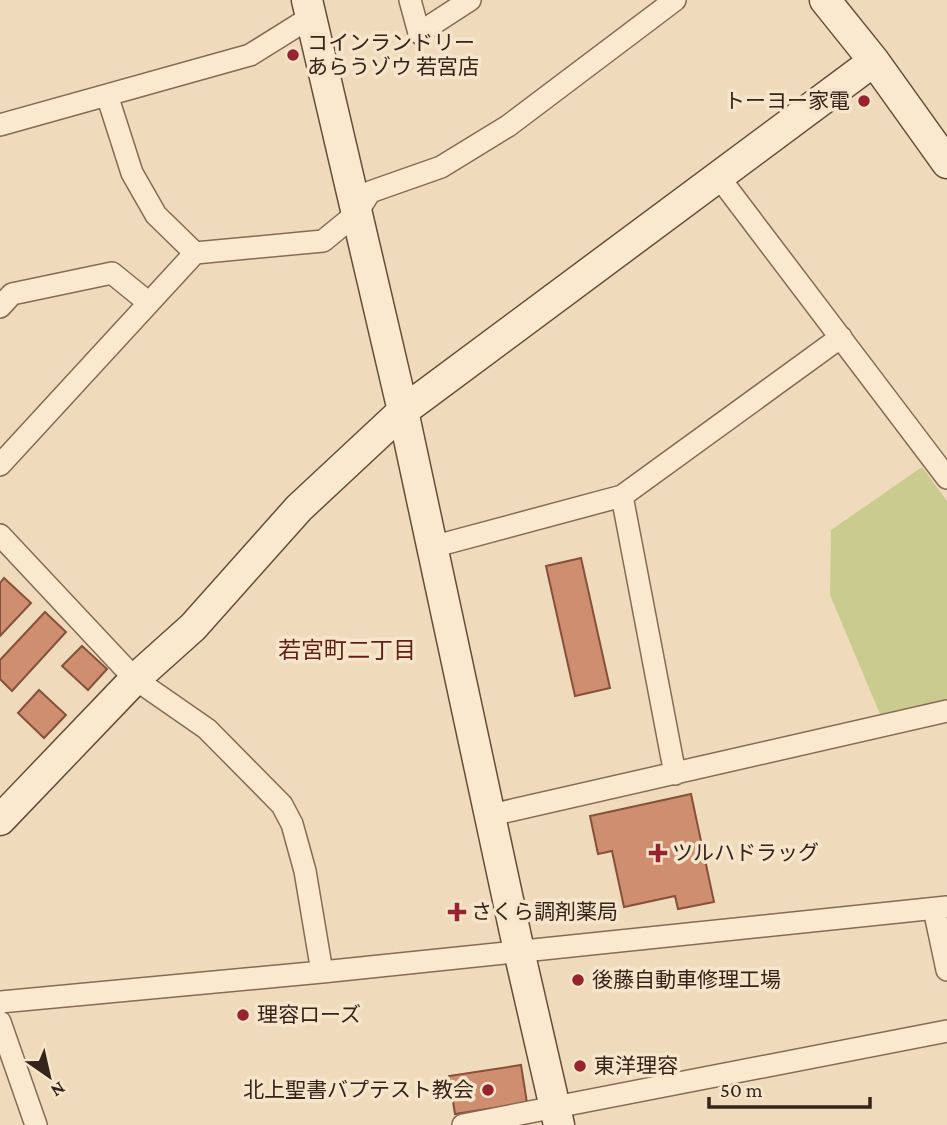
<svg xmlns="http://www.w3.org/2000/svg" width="947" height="1125" font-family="'Crimson Pro','Noto Sans JP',serif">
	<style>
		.park { fill: #cacc8f }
		.building { fill: #ce8e6f; stroke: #85513a; stroke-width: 2 }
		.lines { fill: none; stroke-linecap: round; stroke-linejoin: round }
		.street-casing { stroke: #866a55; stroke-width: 24 }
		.secondary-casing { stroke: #674c38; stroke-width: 33 }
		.street { stroke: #fae9ce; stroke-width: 21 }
		.secondary { stroke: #fae9ce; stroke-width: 30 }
		.poi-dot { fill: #96232e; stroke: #f6e5ca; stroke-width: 2.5 }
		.labels { text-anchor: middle; stroke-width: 7; stroke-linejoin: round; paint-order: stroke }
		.poi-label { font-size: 21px; fill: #34241a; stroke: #f6e5ca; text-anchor: start }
		.neighbourhood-label { font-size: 23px; fill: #622118; stroke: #f6e5ca }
	</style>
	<rect width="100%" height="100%" fill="#efdbbb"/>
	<!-- park -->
	<path class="park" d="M922,467l25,34v198l-67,15 -50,-119 1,-65z"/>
	<!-- building -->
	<path class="building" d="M581,558l29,130 -35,8 -29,-130z
		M4,578l27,25 -31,33v-53z
		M45,612l21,20 -54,59 -12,-12v-19z
		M82,646l25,23 -19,21 -26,-24z
		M39,690l27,25 -22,23 -26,-25z
		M691,794l23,108 -36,7 -3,-13 -51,11 -12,-56 -14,3 -8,-38z
		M521,1065l6,38 -72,11 -6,-38z"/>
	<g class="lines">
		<!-- street casing -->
		<g class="street-casing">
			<path id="street" d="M410,0l9,33 51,-33
				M107,95l25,78 24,42 39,38
				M0,125l250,-70 61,-38
				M718,176l229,302
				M0,307l12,-13 100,-21 37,30
				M0,465l195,-212 128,-12 33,-27 14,-22 71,-25 67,-41 167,-126
				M622,496l53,278
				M0,535l135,144 72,50 75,76 10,19 13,47 17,101
				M432,547l190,-51 219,-159
				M491,815l456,-104
				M934,909l13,61
				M0,1002l322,-30 625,-65
				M0,1022l36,103
				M463,1125l484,-94"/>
		</g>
		<!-- secondary casing -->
		<g class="secondary-casing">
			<path id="secondary" d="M307,0l96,411 116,540 40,174
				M825,0l49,61 73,102
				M0,820l135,-141 58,-52 106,-119 104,-97 471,-350"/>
		</g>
		<!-- street -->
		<use href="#street" class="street"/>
		<!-- secondary -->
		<use href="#secondary" class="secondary"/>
	</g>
	<!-- markers -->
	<g class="poi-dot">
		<circle cx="293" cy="55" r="7"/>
		<circle cx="864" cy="101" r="7"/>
		<path d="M654.5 842.5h7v7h7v7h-7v7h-7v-7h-7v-7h7z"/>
		<path d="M453.5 901.5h7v7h7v7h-7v7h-7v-7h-7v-7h7z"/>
		<circle cx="578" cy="980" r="7"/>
		<circle cx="243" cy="1015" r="7"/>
		<circle cx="580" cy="1066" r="7"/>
		<circle cx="488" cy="1090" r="7"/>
	</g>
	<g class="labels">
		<!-- poi labels -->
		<g class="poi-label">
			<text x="307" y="50">コインランドリー<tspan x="307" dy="24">あらうゾウ 若宮店</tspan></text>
			<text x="850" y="108" text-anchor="end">トーヨー家電</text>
			<text x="672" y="860">ツルハドラッグ</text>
			<text x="471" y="919">さくら調剤薬局</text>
			<text x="592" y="987">後藤自動車修理工場</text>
			<text x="257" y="1022">理容ローズ</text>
			<text x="594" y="1073">東洋理容</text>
			<text x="474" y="1097" text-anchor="end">北上聖書バプテスト教会</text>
		</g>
		<!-- neighbourhood labels -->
		<g class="neighbourhood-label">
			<text x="347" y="658">若宮町二丁目</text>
		</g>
	</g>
	<!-- north arrow -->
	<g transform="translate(49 1076) rotate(146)" stroke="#f6e5ca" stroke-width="5" paint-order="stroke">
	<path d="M0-5L12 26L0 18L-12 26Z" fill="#34241a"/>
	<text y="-10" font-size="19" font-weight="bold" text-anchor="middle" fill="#34241a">N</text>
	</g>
	<!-- scale -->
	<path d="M709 1097v10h161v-10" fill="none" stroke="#34241a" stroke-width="3.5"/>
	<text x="720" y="1097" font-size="21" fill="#34241a" stroke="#f6e5ca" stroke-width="5" paint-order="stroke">50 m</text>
</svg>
